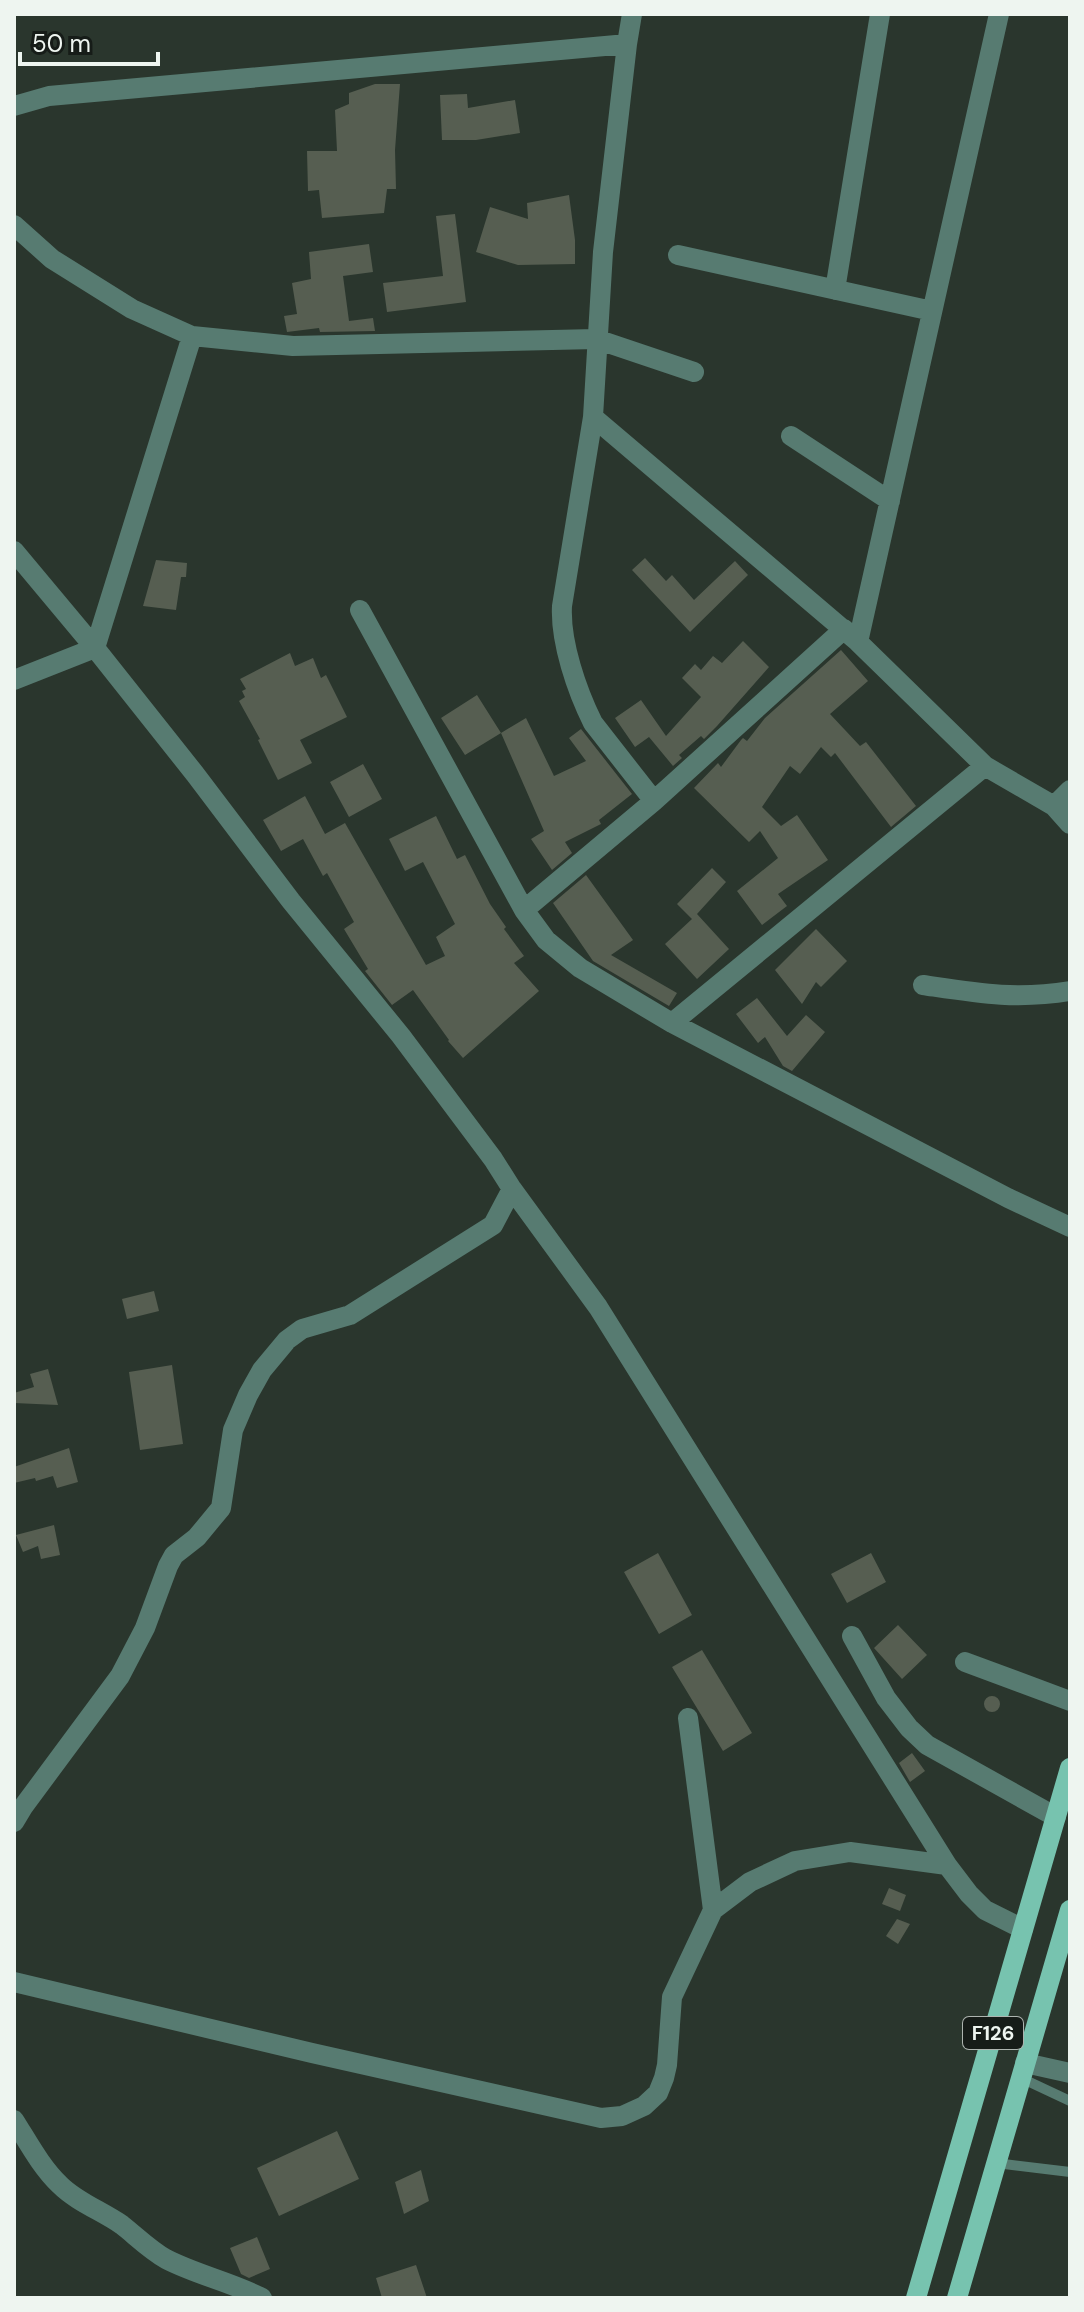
<svg xmlns="http://www.w3.org/2000/svg" width="1084" height="2312" font-family="'DM Sans',sans-serif">
	<style>
		.building { fill: #565e51 }
		.lines { fill: none; stroke-linecap: round; stroke-linejoin: round }
		.service { stroke: #577b71; stroke-width: 10 }
		.minor { stroke: #577b71; stroke-width: 20 }
		.primary { stroke: #77c3af; stroke-width: 20 }
		.labels { text-anchor: middle; stroke-width: 6; stroke-linejoin: round; paint-order: stroke }
		.shield { fill: #161c18; stroke: #adb4af; stroke-width: 2 }
		.shield-label { font-size: 20px; font-weight: bold; fill: #eef5f0 }
	</style>
	<rect width="100%" height="100%" fill="#2a362d"/>
	<!-- building -->
	<path class="building" d="M375,84h25l-5,66 1,39h-9l-3,24 -62,5 -3,-28 -11,1 -1,-40h30l-2,-41 14,-6v-11z
		M467,94l1,14 47,-8 5,33 -44,7h-34l-2,-45z
		M569,195l6,45v24l-57,1 -42,-13 14,-45 38,12 -1,-16z
		M455,214l11,88 -79,10 -4,-29 60,-7 -7,-60z
		M369,244l4,28 -30,4 6,45 24,-3 2,13 -55,1 -1,-4 -32,4 -3,-16 13,-2 -5,-31 19,-4 -2,-27z
		M645,558l21,23 6,-6 22,25 41,-39 13,14 -58,57 -58,-62z
		M156,560l31,3 -1,14h-5l-5,33 -33,-4z
		M743,641l26,26 -52,59 -13,13 -3,-3 -22,19 3,3 -9,8 -24,-29 -14,10 -20,-29 26,-18 25,36 35,-39 -19,-19 13,-14 6,6 12,-14 9,7z
		M841,650l27,31 -38,33 30,32 6,-4 50,64 -25,21 -56,-74 -4,4 -10,-10 -21,27 -10,-8 -28,41 19,19 16,-11 31,45 -50,34 9,12 -25,19 -25,-34 41,-33 -18,-27 -11,11 -55,-54 24,-25 3,4 20,-27 2,-2 4,3 18,-23z
		M290,653l5,13 18,-8 8,20 5,-3 21,42 -47,23 12,23 -34,17 -20,-40 2,-1 -21,-38 6,-4 -3,-6 4,-2 -6,-10z
		M477,695l24,38 -36,22 -24,-37z
		M526,718l28,58 32,-15 -17,-23 12,-9 51,65 -33,26 2,4 -36,18 7,11 -20,17 -21,-31 13,-8 -43,-98z
		M363,764l19,35 -33,18 -19,-35z
		M305,796l20,38 20,-11 81,142 19,-9 -9,-19 19,-13 -32,-62 -18,9 -16,-32 47,-23 21,43 8,-4 25,49 16,23 -2,2 20,27 -10,7 25,28 -76,67 -15,-17 1,-1 -36,-50 -21,15 -27,-34 3,-2 -24,-40 10,-7 -27,-49 -4,3 -20,-37 -22,12 -18,-31z
		M712,868l14,14 -29,32 32,35 -32,30 -32,-35 27,-25 -15,-15z
		M586,875l47,65 -22,15 66,38 -8,13 -76,-45 -40,-58z
		M816,929l31,32 -26,26 -5,-5 -14,22 -27,-34z
		M757,998l30,38 19,-21 19,17 -33,39 -9,-5 -18,-29 -7,6 -22,-29z
		M154,1291l5,20 -32,8 -5,-20z
		M172,1365l11,79 -43,6 -11,-78z
		M48,1369l10,36 -44,-2v-10l20,-6 -4,-13z
		M69,1448l9,34 -21,6 -4,-12 -17,5 -1,-3 -21,5v-16z
		M54,1525l6,30 -19,4 -3,-13 -15,6 -7,-17z
		M658,1553l34,62 -33,19 -35,-62z
		M871,1553l15,29 -39,21 -16,-29z
		M898,1625l29,30 -25,24 -28,-31z
		M702,1650l50,83 -29,18 -51,-84z
		M984 1704a8 8 0 1 1 16 0a8 8 0 1 1-16 0Z
		M912,1753l13,18 -15,11 -11,-19z
		M889,1888l17,7 -6,16 -18,-7z
		M897,1919l13,5 -12,20 -12,-8z
		M337,2131l22,48 -80,37 -22,-48z
		M421,2170l8,31 -25,13 -9,-32z
		M257,2237l13,32 -21,9 -8,-4 -11,-26z
		M416,2265l11,33h-45l-6,-20z"/>
	<g class="lines">
		<!-- service -->
		<path class="service" d="M1021,2078l49,23
			M996,2163l74,9"/>
		<!-- minor -->
		<path class="minor" d="M627,44l5,-30
			M14,106l35,-10 578,-52 -24,208 -10,165 -31,189c-2,36 15,85 31,117l61,78
			M14,225l38,34 80,50 60,27 101,10 303,-7 98,33
			M678,255l254,56
			M835,290l45,-276
			M593,417l265,225 127,124 69,40 16,18
			M791,436l99,65
			M14,551l81,97 100,126 96,127 110,135 92,123 19,30 86,118 349,558 22,29 16,16 38,19
			M360,610l164,300 22,30 34,28 92,55 336,175 62,29
			M858,642l141,-628
			M14,680l81,-32 97,-312
			M1066,809l-12,-3 16,-16
			M524,910l130,-109 190,-172
			M923,985c54,8 92,15 147,6
			M672,1023l313,-257
			M852,1636l34,62 23,30 18,17 129,72
			M965,1662l105,39
			M688,1718l25,192
			M14,1822l9,-15 97,-131 25,-48 23,-62 6,-11 23,-18 24,-29 12,-78 15,-35 14,-25 25,-30 15,-11 48,-14 143,-90 19,-36
			M14,1982l298,71 289,65 21,-2 22,-10 14,-13 6,-15 3,-13 5,-68 41,-87 37,-28 45,-21 55,-9 97,13
			M1025,2063l45,10
			M14,2120c14,22 27,47 46,65 17,17 42,26 62,40 14,11 28,25 44,34 31,16 65,23 96,39"/>
		<!-- primary -->
		<path class="primary" d="M916,2298l154,-530
			M957,2298l113,-388"/>
	</g>
	<g class="labels">
		<!-- shield labels -->
		<rect class="shield" x="963" y="2017" width="60" height="32" rx="6"/>
		<g class="shield-label">
			<text x="993" y="2040">F126</text>
		</g>
	</g>
	<!-- border -->
	<rect width="1084" height="2312" fill="none" stroke="#eef5f0" stroke-width="32"/>
	<!-- scale -->
	<path d="M20 52v12h138v-12" fill="none" stroke="#eef5f0" stroke-width="4"/>
	<text x="32" y="52" font-size="24" fill="#eef5f0" stroke="#161c18" stroke-width="6" paint-order="stroke">50 m</text>
</svg>
